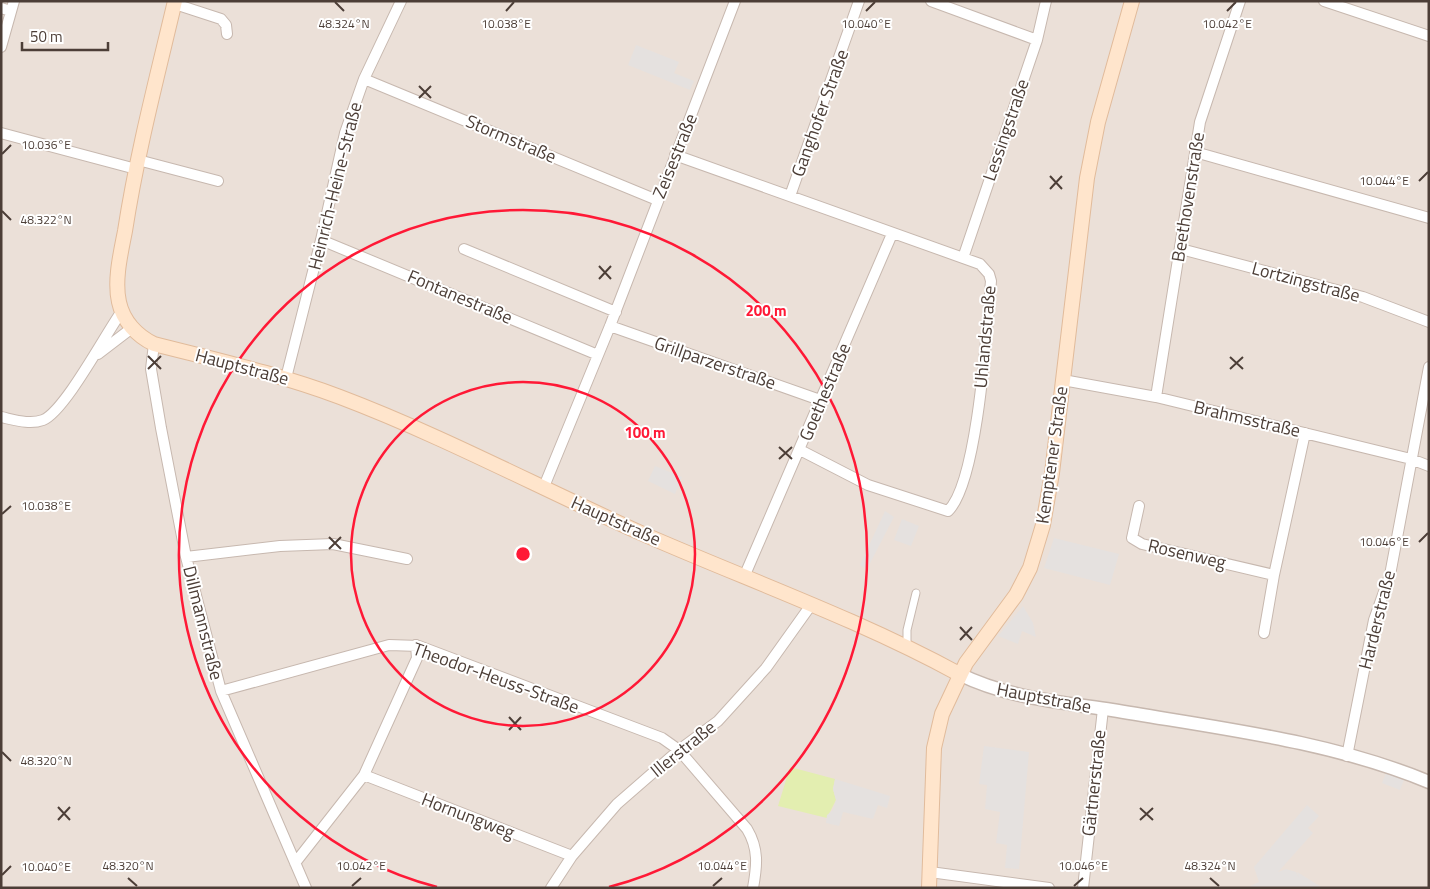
<svg xmlns="http://www.w3.org/2000/svg" width="1430" height="889" font-family="'Titillium Web',sans-serif">
	<style>
		.residential { fill: #ebe0d8 }
		.green { fill: #e3eeb0 }
		.parking { fill: #e5e1df }
		.lines { fill: none; stroke-linecap: round; stroke-linejoin: round }
		.pedestrian-casing { stroke: #c7b8af; stroke-width: 9 }
		.minor-casing { stroke: #c7b8af; stroke-width: 12 }
		.tertiary-casing { stroke: #c7b8af; stroke-width: 15 }
		.secondary-casing { stroke: #e1bb9b; stroke-width: 16 }
		.pedestrian { stroke: #fff; stroke-width: 7 }
		.minor { stroke: #fff; stroke-width: 10 }
		.tertiary { stroke: #fff; stroke-width: 12 }
		.secondary { stroke: #ffe5cc; stroke-width: 14 }
		.ticks { fill: none; stroke: #4c3e37; stroke-width: 2 }
		.ring { fill: none; stroke: #ff1936; stroke-width: 2.5 }
		.labels { text-anchor: middle; stroke-width: 4; stroke-linejoin: round; paint-order: stroke }
		.street-label { font-size: 18px; fill: #4c3e37; stroke: #fff }
		.ticks-label { font-size: 12px; text-anchor: middle; fill: #4c3e37; stroke: #fff; stroke-width: 4; stroke-linejoin: round; paint-order: stroke }
		.centre { fill: #ff1936; stroke: #fff; stroke-width: 2.5 }
		.ring-label { font-size: 15px; text-anchor: middle; font-weight: bold; fill: #ff1936; stroke: #fff; stroke-width: 4; stroke-linejoin: round; paint-order: stroke }
	</style>
	<rect width="100%" height="100%" fill="#f7f0eb"/>
	<!-- residential -->
	<path class="residential" d="M1,1h1428v887h-1428z"/>
	<!-- green -->
	<path class="green" d="M790,767l45,12 -2,10 3,11 -9,18 -49,-12z"/>
	<!-- parking -->
	<path class="parking" d="M636,45l43,17 -5,11 20,8 -4,9 -62,-25z
		M655,466l27,11 -7,17 -27,-13z
		M885,511l9,6 -27,52 -7,-4z
		M902,519l17,7 -8,20 -17,-6z
		M1054,538l65,16 -9,31 -66,-17z
		M1023,606l10,17 3,14 -14,-6 -4,13 -20,-8z
		M984,746l45,6 -10,117 -14,-1 2,-23 -11,-2 4,-31 -15,-3 2,-24 -8,-1z
		M1386,773l18,7 -4,10 -18,-7z
		M835,779l55,17 -3,12 -9,-3 -5,14 -30,-7 -4,14 -13,-3 1,-8 6,-5 3,-10 -3,-11z
		M1307,805l12,11 -11,12 5,5 -35,39 8,-3 10,3 3,6 -2,-6 26,16h-77l13,-6 -5,-15z"/>
	<g class="lines">
		<!-- pedestrian casing -->
		<g class="pedestrian-casing">
			<path id="pedestrian" d="M907,648v-18l9,-37"/>
		</g>
		<!-- minor casing -->
		<g class="minor-casing">
			<path id="minor" d="M931,1l106,39
				M1324,1l105,35
				M175,4l46,15 5,6 1,9
				M1,8l10,3
				M1,47l13,-46
				M364,79l293,121
				M1,133l135,36
				M1195,152l234,66
				M675,155l305,109 9,10 2,7c-4,46 -13,202 -43,230l-80,-26 -68,-35
				M138,160l80,21
				M790,196l69,-195
				M321,240l277,115
				M464,249l152,63
				M1181,249l182,48 66,25
				M963,258l74,-218 9,-39
				M610,326l210,74
				M154,344l-3,25 10,59 25,129 35,134 85,197
				M98,354l34,-26
				M286,378l35,-138 24,-107 19,-54 37,-78
				M1063,380l93,17 255,62 18,7
				M1156,397l44,-275 40,-121
				M1,417c14,3 29,8 42,3 22,-9 63,-87 79,-109
				M543,489l67,-163 125,-325
				M1139,506l-7,32 10,6 132,31
				M186,557l94,-11 53,-2 74,15
				M744,577l148,-343
				M1264,633l10,-58 31,-142
				M221,691l168,-46 30,1 243,92 17,12 68,79c12,20 10,37 6,59
				M1347,756l27,-136 16,-45 39,-208
				M364,775l208,81
				M295,863l69,-88 53,-117 -1,-13
				M930,872l119,16
				M551,888l21,-32 45,-52 62,-54 39,-29 48,-53 45,-63
				M1083,888l20,-179"/>
		</g>
		<!-- tertiary casing -->
		<g class="tertiary-casing">
			<path id="tertiary" d="M959,674c49,24 100,28 153,36 105,18 219,31 317,72"/>
		</g>
		<!-- secondary casing -->
		<g class="secondary-casing">
			<path id="secondary" d="M175,1c-18,76 -38,152 -50,230 -4,21 -11,49 -6,71 4,19 18,34 35,42 62,16 125,30 186,53 103,39 202,92 303,137 105,46 215,85 316,140
				M929,888l5,-140 8,-34 24,-51 50,-68 14,-27 13,-43 9,-52 35,-295 11,-56 34,-121"/>
		</g>
		<!-- pedestrian -->
		<use href="#pedestrian" class="pedestrian"/>
		<!-- minor -->
		<use href="#minor" class="minor"/>
		<!-- tertiary -->
		<use href="#tertiary" class="tertiary"/>
		<!-- secondary -->
		<use href="#secondary" class="secondary"/>
	</g>
	<!-- ticks -->
	<path class="ticks" d="M335,2l9,9M506,11l8,-9M866,11l9,-9M1227,11l9,-9M419,86l12,12M419,98l12,-12M2,154l9,-9M1050,176l12,13M1419,181l9,-9M1050,189l12,-13M2,211l9,9M599,266l12,13M599,279l12,-13M148,356l13,13M1230,357l13,12M148,369l13,-13M1230,369l13,-12M779,447l13,12M779,459l13,-12M2,514l9,-8M329,537l12,12M1419,542l9,-9M329,549l12,-12M960,627l12,13M960,640l12,-13M509,717l12,13M509,730l12,-13M2,752l9,9M58,807l12,13M1140,808l13,12M58,820l12,-13M1140,820l13,-12M2,875l9,-9M128,878l9,8M1210,878l9,8M352,886l9,-8M713,886l9,-8M1074,886l9,-8"/>
	<!-- distance rings -->
	<g class="ring">
		<circle cx="523" cy="554" r="172"/>
		<path d="M437 887A344 344 0 1 1 609 887"/>
	</g>
	<g class="labels">
		<!-- street labels -->
		<g class="street-label">
			<text transform="translate(820 113) rotate(-70)" y="6">Ganghofer Straße</text>
			<text transform="translate(1006 130) rotate(-71)" y="6">Lessingstraße</text>
			<text transform="translate(511 139) rotate(23)" y="6">Stormstraße</text>
			<text transform="translate(675 156) rotate(-68)" y="6">Zeisestraße</text>
			<text transform="translate(335 186) rotate(-76)" y="6">Heinrich-Heine-Straße</text>
			<text transform="translate(1188 197) rotate(-81)" y="6">Beethovenstraße</text>
			<text transform="translate(1306 282) rotate(15)" y="6">Lortzingstraße</text>
			<text transform="translate(460 297) rotate(23)" y="6">Fontanestraße</text>
			<text transform="translate(985 337) rotate(-85)" y="6">Uhlandstraße</text>
			<text transform="translate(715 363) rotate(19)" y="6">Grillparzerstraße</text>
			<text transform="translate(242 367) rotate(15)" y="6">Hauptstraße</text>
			<text transform="translate(825 392) rotate(-67)" y="6">Goethestraße</text>
			<text transform="translate(1247 419) rotate(13)" y="6">Brahmsstraße</text>
			<text transform="translate(1052 455) rotate(-82)" y="6">Kemptener Straße</text>
			<text transform="translate(616 521) rotate(24)" y="6">Hauptstraße</text>
			<text transform="translate(1187 554) rotate(13)" y="6">Rosenweg</text>
			<text transform="translate(1377 620) rotate(-76)" y="6">Harderstraße</text>
			<text transform="translate(203 623) rotate(76)" y="6">Dillmannstraße</text>
			<text transform="translate(496 678) rotate(20)" y="6">Theodor-Heuss-Straße</text>
			<text transform="translate(1044 698) rotate(11)" y="6">Hauptstraße</text>
			<text transform="translate(683 749) rotate(-39)" y="6">Illerstraße</text>
			<text transform="translate(1094 783) rotate(-84)" y="6">Gärtnerstraße</text>
			<text transform="translate(468 816) rotate(21)" y="6">Hornungweg</text>
		</g>
	</g>
	<g class="ticks-label">
		<text x="344" y="28">48.324°N</text>
		<text x="506" y="28">10.038°E</text>
		<text x="866" y="28">10.040°E</text>
		<text x="1227" y="28">10.042°E</text>
		<text x="46" y="149">10.036°E</text>
		<text x="1384" y="185">10.044°E</text>
		<text x="46" y="224">48.322°N</text>
		<text x="46" y="510">10.038°E</text>
		<text x="1384" y="546">10.046°E</text>
		<text x="46" y="765">48.320°N</text>
		<text x="128" y="870">48.320°N</text>
		<text x="361" y="870">10.042°E</text>
		<text x="722" y="870">10.044°E</text>
		<text x="1210" y="870">48.324°N</text>
		<text x="1083" y="870">10.046°E</text>
		<text x="46" y="871">10.040°E</text>
	</g>
	<circle cx="523" cy="554" r="8" class="centre"/>
	<g class="ring-label">
		<text x="766" y="316">200 m</text>
		<text x="645" y="438">100 m</text>
	</g>
	<!-- border -->
	<rect width="1430" height="889" fill="none" stroke="#4c3e37" stroke-width="5"/>
	<!-- scale -->
	<path d="M22 42v8h86v-8" fill="none" stroke="#4c3e37" stroke-width="2.5"/>
	<text x="30" y="42" font-size="15" fill="#4c3e37" stroke="#ffffff" stroke-width="4" paint-order="stroke">50 m</text>
</svg>
